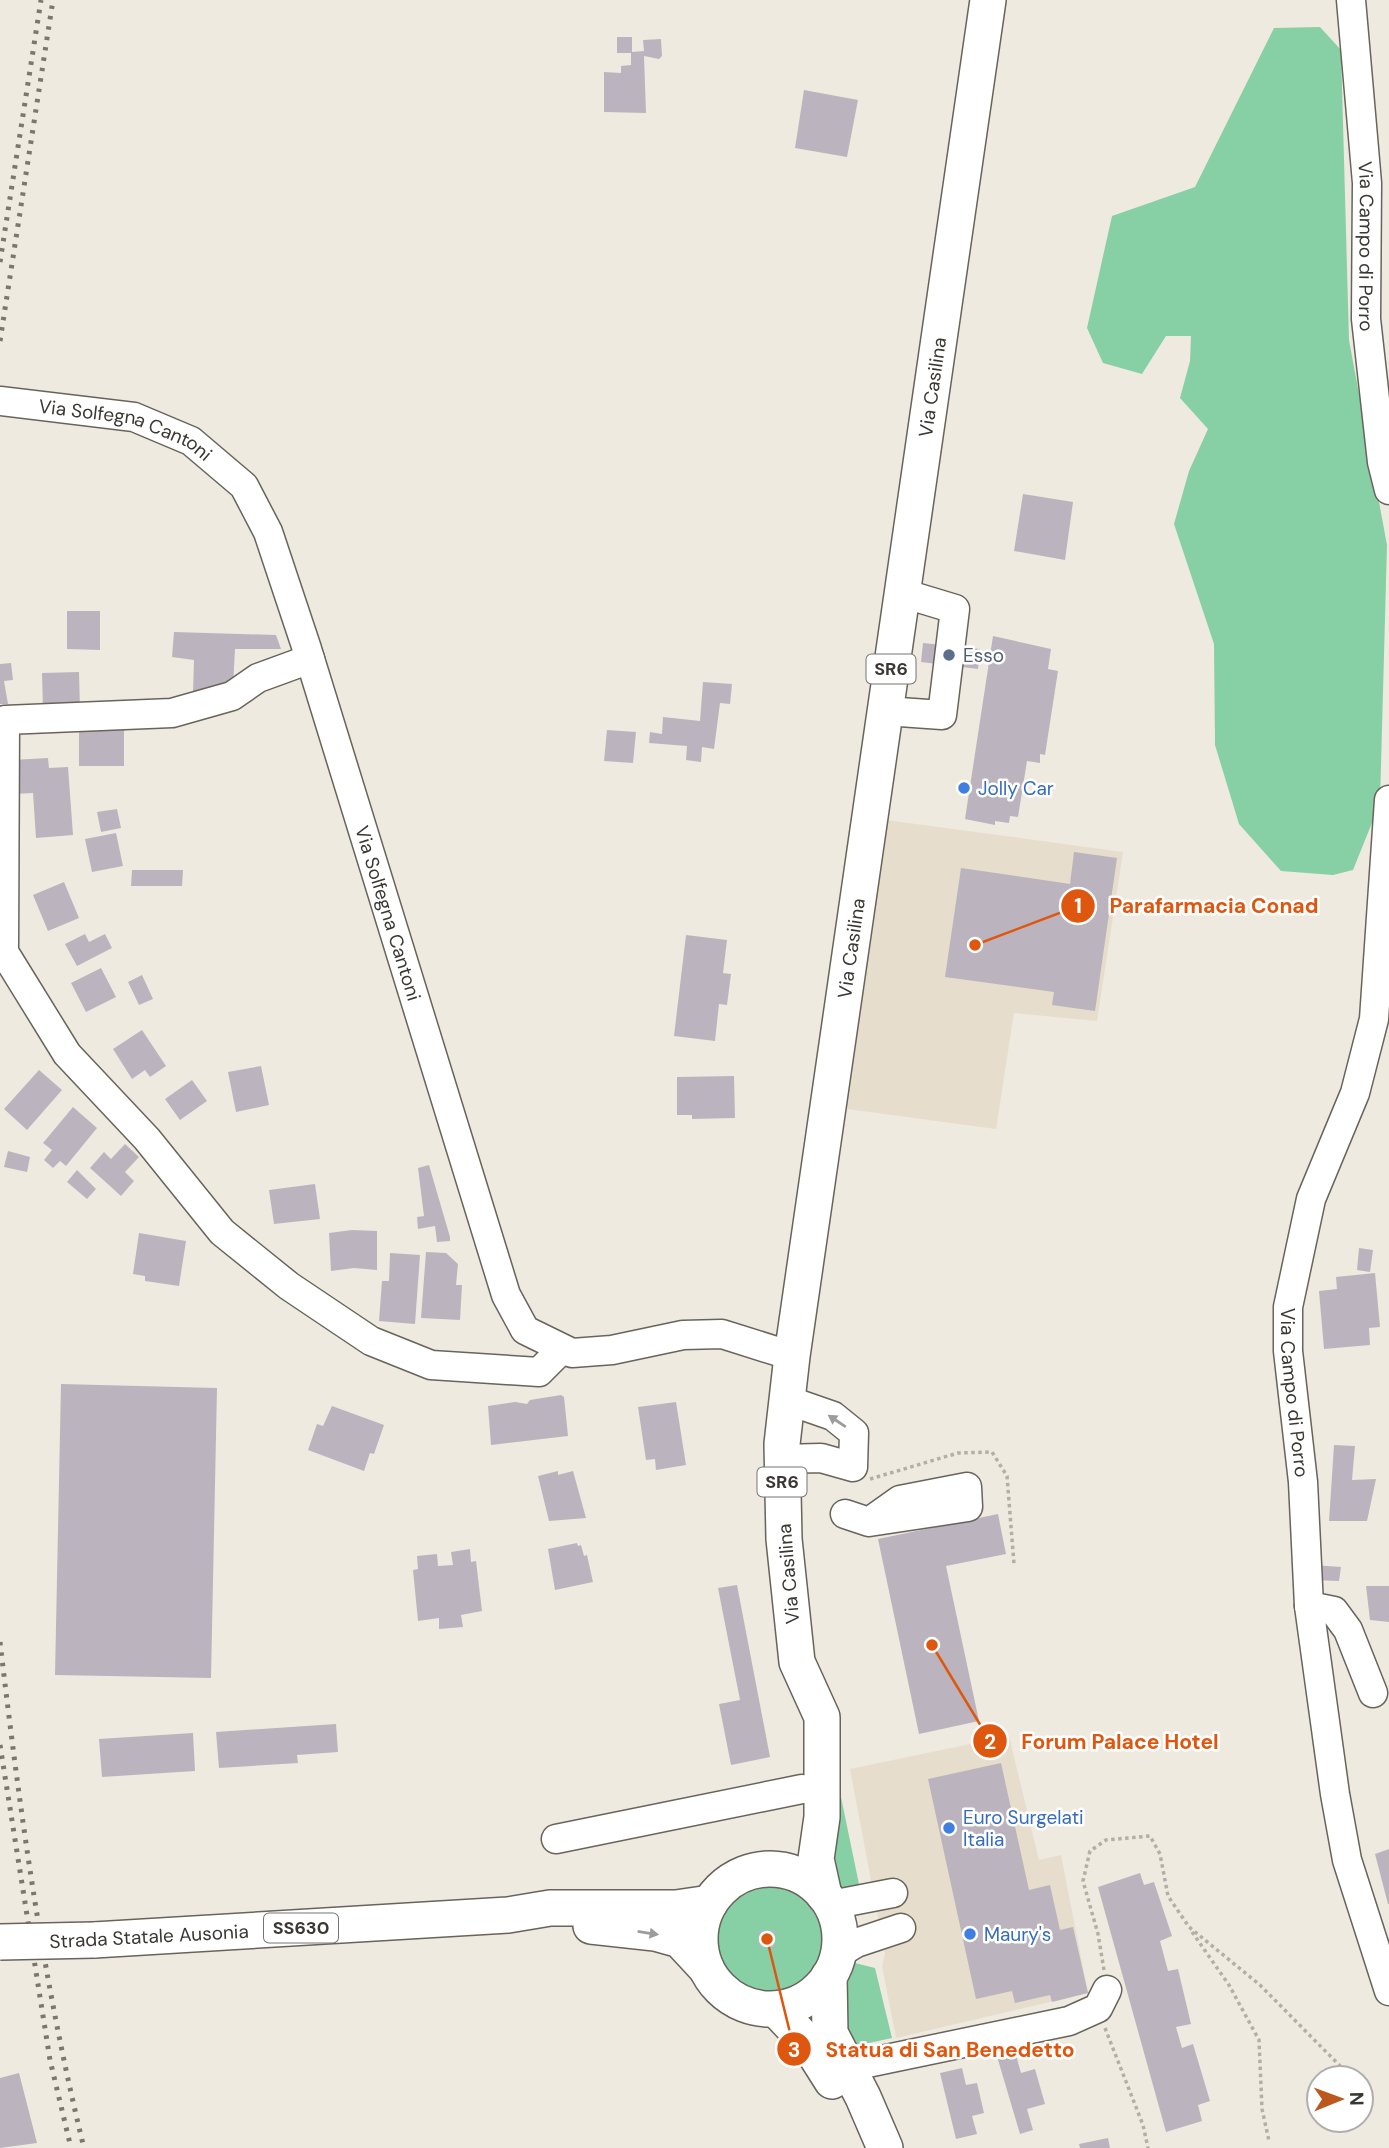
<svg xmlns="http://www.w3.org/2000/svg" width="1389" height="2148" font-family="'DM Sans',sans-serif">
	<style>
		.built { fill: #e6ddcc }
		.green { fill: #87d0a6 }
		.building { fill: #bbb4be }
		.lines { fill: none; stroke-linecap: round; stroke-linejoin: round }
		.minor-casing { stroke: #68645b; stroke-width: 31 }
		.major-casing { stroke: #68645b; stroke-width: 38 }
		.path { stroke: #b3afa7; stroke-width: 3.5; stroke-dasharray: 3.5 3.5; stroke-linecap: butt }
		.minor { stroke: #fff; stroke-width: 28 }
		.major { stroke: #fff; stroke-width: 35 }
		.rail { stroke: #7a7770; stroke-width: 5; stroke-dasharray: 3.5 7; stroke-linecap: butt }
		.major-bridge-casing { stroke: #68645b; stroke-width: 38; stroke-linecap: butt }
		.major-bridge { stroke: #fff; stroke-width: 35 }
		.oneway { fill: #9c9c9a }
		.service-dot { fill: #5c6f8a; stroke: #fff; stroke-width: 2.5 }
		.shop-dot { fill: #3f7fe0; stroke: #fff; stroke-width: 2.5 }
		.labels { text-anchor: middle; stroke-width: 5; stroke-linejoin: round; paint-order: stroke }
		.shield { fill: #fff; stroke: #757471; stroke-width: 2 }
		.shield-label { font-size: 18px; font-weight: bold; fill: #3a3834 }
		.street-label { font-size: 19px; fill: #3a3834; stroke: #fff }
		.service-label { font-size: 19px; fill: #4e5e75; stroke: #fff; text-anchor: start }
		.shop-label { font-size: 19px; fill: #366cbe; stroke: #fff; text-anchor: start }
		.leader { fill: none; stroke: #df570e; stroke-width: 2.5 }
		.callout-dot { fill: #df570e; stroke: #fff; stroke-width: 2.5 }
		.mark-label { font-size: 21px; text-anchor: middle; font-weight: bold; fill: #fff }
		.callout-label { font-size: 21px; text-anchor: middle; font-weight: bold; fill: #df570e; stroke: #fff; stroke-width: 5; stroke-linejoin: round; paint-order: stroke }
	</style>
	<rect width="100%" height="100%" fill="#efeadf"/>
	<!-- built -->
	<path class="built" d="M886,820l237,32 -26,169 -83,-8 -18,116 -156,-21z
		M1009,1736l30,124 22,-5 27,138 -192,45 -14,-72 3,-12 -35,-185z"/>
	<!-- green -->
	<path class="green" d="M1320,27l21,23 8,290 38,205 -7,258 -27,67 -20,5 -52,-4 -42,-47 -24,-79 -1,-101 -40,-120 15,-53 19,-42 -28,-31 10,-37 1,-25h-25l-24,38 -39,-11 -16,-35 25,-112 83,-29 79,-159z
		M827,1729l34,165h-23l-18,-43z
		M706 1941a61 61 0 1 1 122 0a61 61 0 1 1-122 0Z
		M855,1963l20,5 17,70 -37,8 -14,-21v-59z"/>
	<!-- building -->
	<path class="building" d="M617,37h15v15l12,-1 -1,-11 18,-1 1,17 -3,3 -15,-3 2,57 -42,-1v-40l17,1v-7l10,-1v-12h-14z
		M804,90l54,10 -11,57 -52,-9z
		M1023,494l50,8 -8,58 -51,-9z
		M67,611h33v39l-33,-1z
		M174,632l102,3 5,14h-46l-2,38h-27v6l-13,-1 1,-32 -22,-3z
		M993,636l58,13 -3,20 10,2 -13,84 -5,-1v9l-13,-2 -9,56 -8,-1 -1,7 -14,-2v4l-30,-6z
		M923,643l57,6 -2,20 -57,-7z
		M11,663l2,17 -9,1 4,23h-8v-40z
		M79,672l1,37 -37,1 -1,-37z
		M703,682l29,2 -2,20 -10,-1 -6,46 -12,-2 -1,15 -15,-2 1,-14 -38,-3 1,-11 12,2 1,-17 37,4z
		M124,726v40h-45v-39z
		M607,730l29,2 -3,31 -29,-2z
		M48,758l1,10 19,-1 5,68 -37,3 -3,-45 -18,1 -3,-34z
		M117,809l4,19 -20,4 -4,-20z
		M116,833l7,33 -31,6 -7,-33z
		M1074,852l43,6 -22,153 -43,-6 2,-13 -109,-15 16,-109 109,16z
		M132,870h51l-1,16h-51z
		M64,882l15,36 -31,13 -15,-36z
		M85,934l4,8 16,-8 7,14 -35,18 -12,-22z
		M686,935l41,5 -4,33 8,1 -4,31 -8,-1 -4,37 -41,-5z
		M101,968l15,29 -30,15 -15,-29z
		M142,975l11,24 -14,6 -11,-23z
		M142,1030l24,36 -16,11 -5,-7 -13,9 -19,-30z
		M261,1066l8,39 -33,7 -8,-40z
		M39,1070l23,20 -35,40 -23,-21z
		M734,1076l1,42 -43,1v-4h-15v-38z
		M192,1080l15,21 -27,19 -15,-21z
		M73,1107l24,21 -31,38 -6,-5 -7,7 -9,-8 8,-10 -9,-7z
		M125,1144l14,13 -14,15 9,9 -13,15 -31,-28 14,-16 7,7z
		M8,1151l22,6 -3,15 -23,-5z
		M429,1165l21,72v4l-13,1 -2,-16 -17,3 -1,-12 7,-1 -6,-48z
		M77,1170l19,19 -9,10 -20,-17z
		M315,1184l5,35 -46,5 -5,-34z
		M352,1230l25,1v39l-23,-2 -23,3 -2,-38z
		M139,1233l47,8 -7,45 -34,-5v-5l-12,-2z
		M1359,1248l14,2 -3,22 -13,-2z
		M426,1252l20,1 12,11 -2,21h6l-2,35 -39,-2z
		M390,1253l30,2 -5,69 -36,-3 3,-40h7z
		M1375,1273l5,54 -11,1 1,17 -46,4 -5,-58 18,-2 -1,-12z
		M61,1384l156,4 -6,290 -156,-3z
		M561,1395l3,2 4,39 -77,9 -3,-39 27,-4 12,2 3,-4z
		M676,1402l10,63 -30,5 -1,-11 -9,1 -8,-53z
		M332,1406l52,19 -10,29 -4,-1 -6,18 -56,-21 9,-26 6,2z
		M1334,1445l21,1 -3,34 24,-1 -9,42h-38z
		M558,1471v4l15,-4 13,47 -37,3 -11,-45z
		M998,1514l8,40 -60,12 33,155 -60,13 -41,-195z
		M577,1543l1,3 3,-1 3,11 3,-1 6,27 -38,8 -7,-41z
		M470,1549l1,13 5,-1 6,50 -21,4 2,12 -24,2v-11l-21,3 -5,-51 5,-1 -1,-13 20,-2 1,12 15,-1 -2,-13z
		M1313,1565l28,2 -2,14 -27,-1z
		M737,1585l33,172 -39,8 -12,-61 21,-4 -22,-112z
		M1366,1586h23v36l-19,-2z
		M336,1724l2,28 -41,3 1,8 -79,5 -3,-36z
		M193,1733l2,38 -93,6 -3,-38z
		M1001,1763l28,127 21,-5 10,45 13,-3 15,66 -36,9 -2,-7 -35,8 -3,-12 -36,8 -48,-220z
		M1389,1849v55h-1l-13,-50z
		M1140,1873l4,12 10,-3 18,54 -12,5 8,30 10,-2 13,55 -15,3 6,21 11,-4 17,57 -12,4 4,16 -36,11 -68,-245z
		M775,1930v17h-16v-16z
		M1014,2048l7,25 14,-4 10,35 -18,5 6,21 -13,4 -24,-81z
		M962,2068l4,17 11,-2 7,30 -12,3 5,18 -21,5 -16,-66z
		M19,2073l18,70 -37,5v-70z
		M1108,2138l2,10h-30l-1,-4z"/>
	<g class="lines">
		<!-- minor casing -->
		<g class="minor-casing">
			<g id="minor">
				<path id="s1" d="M1351,0l16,183 -1,136 16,143 7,28"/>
				<path id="s2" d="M0,401l134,16 57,24 53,45 24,46 39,117 199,646 19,35 47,23 40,-3 71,-15 39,-1 70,22"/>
				<path d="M310,659l-52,19 -26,18 -60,17 -167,7 -1,232 63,102 80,85 75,93 67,54 82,55 60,24 108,7 23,-23"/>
				<path d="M885,711l57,4 13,-106 -53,-16"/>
				<path id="s3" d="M1389,800l-15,219 -19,74 -44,106 -23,108v44l15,131 6,124 26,188 12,66 42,131"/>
				<path d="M782,1459l39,-1 32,9 1,-34 -21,-17 -46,-16"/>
				<path d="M845,1514l24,8 99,-15 -1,-20 -67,13 -31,22"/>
				<path d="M1309,1606l25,5 14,19 25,63"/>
				<path d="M556,1839l246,-50"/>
				<path d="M831,1905l62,-12"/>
				<path d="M838,1954l18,-11 45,-15"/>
				<path d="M848,2067l221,-46 29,-13 9,-18"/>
			</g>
		</g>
		<!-- major casing -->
		<g class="major-casing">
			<g id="major">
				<circle cx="770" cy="1939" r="70"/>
				<path id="s4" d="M824,1895l-8,-36 6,-42v-100l-25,-55 -13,-123 -2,-95 10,-88 196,-1356"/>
				<path d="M591,1926l64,7 25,7 26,28"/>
				<path d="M94,1940l414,-25 42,-7h126l34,-5"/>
				<path d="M829,1976l1,57 33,64 22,51"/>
				<path d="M776,2009l32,34 24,38"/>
			</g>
		</g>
		<!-- path -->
		<path class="path" d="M870,1479l88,-26 34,-1 15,24 7,88
			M1192,1932l37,53 30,55 3,69 7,32
			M1104,1970l-6,-36 -15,-53 7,-30 16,-11 44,-4 10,18 8,42 21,31 71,58 92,93
			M1105,2028l38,97 5,23"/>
		<!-- minor -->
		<use href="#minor" class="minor"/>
		<!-- major -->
		<use href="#major" class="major"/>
		<!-- rail -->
		<path class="rail" d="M0,262l41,-262
			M0,341l53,-341
			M0,1642c20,170 43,340 84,506
			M0,1745l50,315 21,88"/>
		<!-- major-bridge casing -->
		<g class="major-bridge-casing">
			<path id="major-bridge" d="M0,1942l94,-2"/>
		</g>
		<!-- major-bridge -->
		<use href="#major-bridge" class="major-bridge"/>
	</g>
	<!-- one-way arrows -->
	<defs><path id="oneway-solid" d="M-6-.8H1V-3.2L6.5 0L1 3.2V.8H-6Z" transform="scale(1.75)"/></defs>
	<g class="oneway">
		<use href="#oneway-solid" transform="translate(837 1421) rotate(-146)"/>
		<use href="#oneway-solid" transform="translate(648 1933) rotate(9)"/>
	</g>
	<!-- markers -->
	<circle class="service-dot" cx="949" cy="655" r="7"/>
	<g class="shop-dot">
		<circle cx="964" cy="788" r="7"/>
		<circle cx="949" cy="1828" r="7"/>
		<circle cx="970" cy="1934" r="7"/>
	</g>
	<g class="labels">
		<!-- shield labels -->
		<g class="shield">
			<rect x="866.5" y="654.5" width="49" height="29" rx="5"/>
			<rect x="757.5" y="1467.5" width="49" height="29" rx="5"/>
			<rect x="264" y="1913.5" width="74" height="29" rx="5"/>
		</g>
		<g class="shield-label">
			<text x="891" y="675">SR6</text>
			<text x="782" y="1488">SR6</text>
			<text x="301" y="1934">SS630</text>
		</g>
		<!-- street labels -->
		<g class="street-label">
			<text dy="7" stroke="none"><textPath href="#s1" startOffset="247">Via Campo di Porro</textPath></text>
			<text dy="7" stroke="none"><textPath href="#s4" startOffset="1526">Via Casilina</textPath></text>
			<text dy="7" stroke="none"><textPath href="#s2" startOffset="130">Via Solfegna Cantoni</textPath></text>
			<text dy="7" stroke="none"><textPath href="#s2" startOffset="718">Via Solfegna Cantoni</textPath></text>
			<text dy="7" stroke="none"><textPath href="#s4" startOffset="959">Via Casilina</textPath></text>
			<text dy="7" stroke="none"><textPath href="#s3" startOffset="607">Via Campo di Porro</textPath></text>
			<text transform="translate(788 1574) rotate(-95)" y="7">Via Casilina</text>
			<text transform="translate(149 1936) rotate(-3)" y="7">Strada Statale Ausonia</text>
		</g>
		<!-- service labels -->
		<g class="service-label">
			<text x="963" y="662">Esso</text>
		</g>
		<!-- shop labels -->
		<g class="shop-label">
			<text x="978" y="795">Jolly Car</text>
			<text x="963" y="1824">Euro Surgelati<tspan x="963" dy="22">Italia</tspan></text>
			<text x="984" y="1941">Maury's</text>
		</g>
	</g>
	<!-- callouts -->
	<path class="leader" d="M975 945L1078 906M932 1645L990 1741M767 1939L794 2049"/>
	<g class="callout-dot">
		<circle cx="975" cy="945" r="7"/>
		<circle cx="932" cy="1645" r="7"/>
		<circle cx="767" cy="1939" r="7"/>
		<circle cx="1078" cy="906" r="18"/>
		<circle cx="990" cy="1741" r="18"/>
		<circle cx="794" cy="2049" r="18"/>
	</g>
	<g class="mark-label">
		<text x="1078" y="913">1</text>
		<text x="990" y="1749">2</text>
		<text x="794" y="2057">3</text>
	</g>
	<g class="callout-label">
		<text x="1214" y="913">Parafarmacia Conad</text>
		<text x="1120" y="1749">Forum Palace Hotel</text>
		<text x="950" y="2057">Statua di San Benedetto</text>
	</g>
	<!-- north arrow -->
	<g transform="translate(1340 2099) rotate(89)"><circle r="33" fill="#ffffff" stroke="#b0afae" stroke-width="2"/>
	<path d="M0-5L12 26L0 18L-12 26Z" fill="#bb581d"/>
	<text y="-10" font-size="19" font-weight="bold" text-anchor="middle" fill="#3a3834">N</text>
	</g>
</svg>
